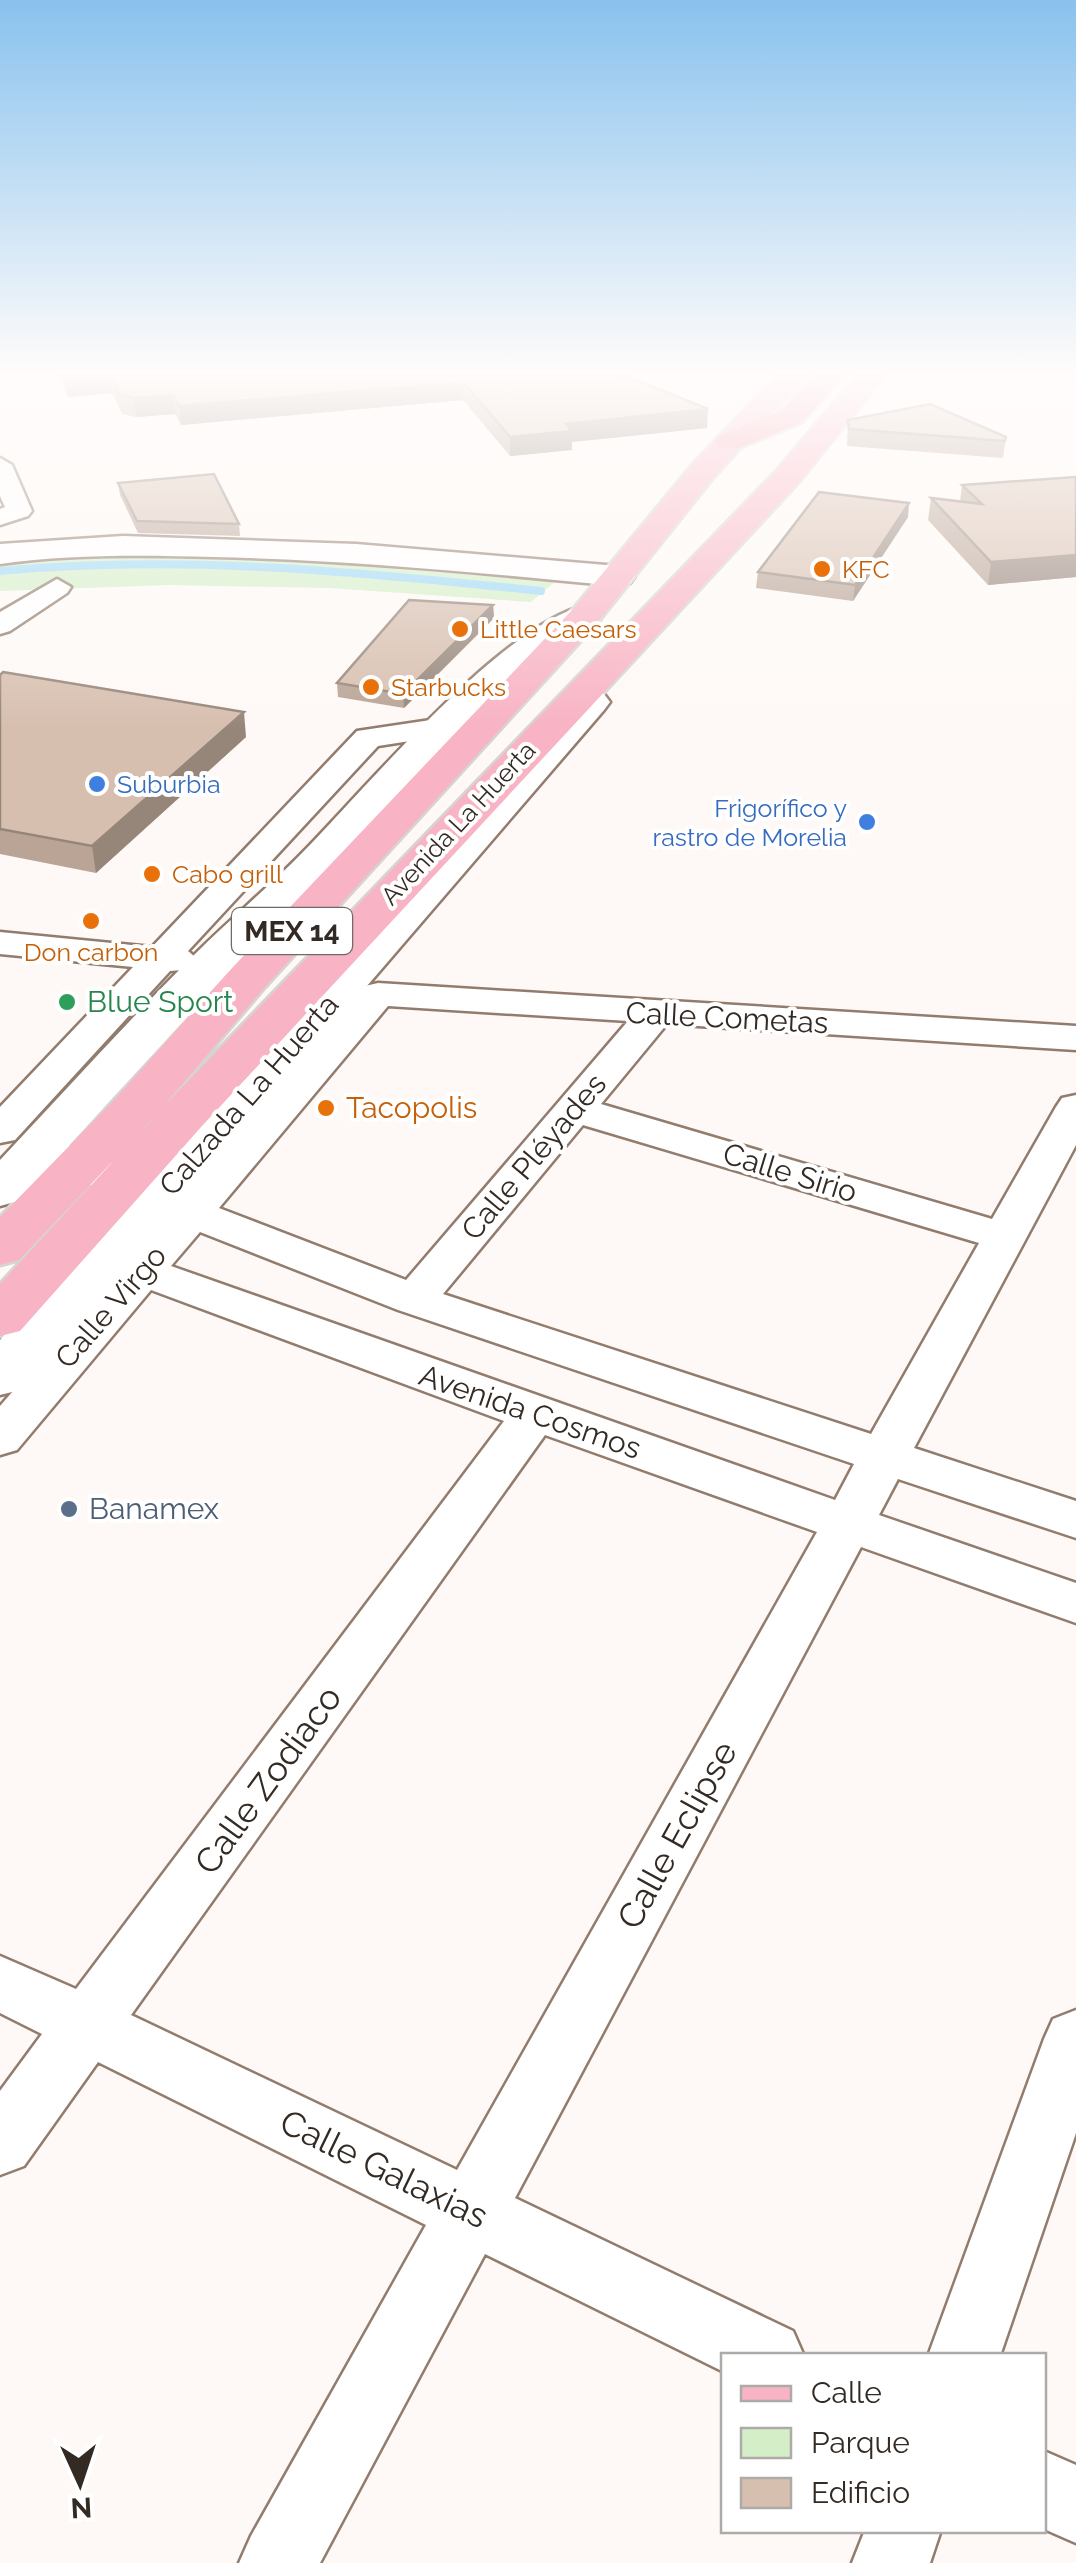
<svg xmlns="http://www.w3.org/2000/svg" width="1076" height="2563" font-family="Raleway,sans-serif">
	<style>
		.green { fill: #d4efc7 }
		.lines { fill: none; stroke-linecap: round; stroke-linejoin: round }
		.stream { stroke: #9cd8f6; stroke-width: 8 }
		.minor-casing { stroke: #927c6d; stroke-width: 5 }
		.tertiary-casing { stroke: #927c6d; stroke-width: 5 }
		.primary-casing { stroke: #d6d4d3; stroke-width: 5 }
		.trunk-casing { stroke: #d6d4d3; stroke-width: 5 }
		.minor { fill: #fff; fill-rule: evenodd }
		.tertiary { fill: #fff; fill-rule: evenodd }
		.primary { fill: #f8b3c4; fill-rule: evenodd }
		.trunk { fill: #f69ab0; fill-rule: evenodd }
		.wall { fill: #b9a496 }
		.shaded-wall { fill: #96867a }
		.building { fill: #d7bfaf; stroke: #96867a; stroke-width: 2.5 }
		.food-dot { fill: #e8710a; stroke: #fff; stroke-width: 4 }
		.shop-dot { fill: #3f7fe0; stroke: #fff; stroke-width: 4 }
		.leisure-dot { fill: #2e9e5b; stroke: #fff; stroke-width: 4 }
		.service-dot { fill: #5c6f8a; stroke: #fff; stroke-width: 4 }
		.labels { text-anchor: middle; stroke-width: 8; stroke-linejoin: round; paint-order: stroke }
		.far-food-label { font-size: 25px; fill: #c56008; stroke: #fff; text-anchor: start }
		.far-shop-label { font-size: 25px; fill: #366cbe; stroke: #fff; text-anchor: start }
		.far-street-label { font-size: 25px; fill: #332a23; stroke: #fff }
		.shield { fill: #fff; stroke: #706a65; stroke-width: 2.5 }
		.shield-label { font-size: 28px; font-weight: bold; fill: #332a23 }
		.leisure-label { font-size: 30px; fill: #27864d; stroke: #fff; text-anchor: start }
		.street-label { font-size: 30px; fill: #332a23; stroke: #fff }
		.food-label { font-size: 30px; fill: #c56008; stroke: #fff; text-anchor: start }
		.service-label { font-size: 30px; fill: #4e5e75; stroke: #fff; text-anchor: start }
		.near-street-label { font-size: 35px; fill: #332a23; stroke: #fff }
	</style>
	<rect width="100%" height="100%" fill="#fef9f6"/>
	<!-- green -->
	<path class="green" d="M24,556l332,4 201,20 -26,22 -202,-14 -160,-3 -169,6v-31z"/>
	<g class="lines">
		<!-- stream -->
		<path class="stream" d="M0,571c182,-17 360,1 541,20"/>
		<!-- minor casing -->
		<g class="minor-casing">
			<path id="minor" d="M0,458l12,7 20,46 -4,5 -28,9v-16l5,-2 -5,-11z
				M57,579l14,8 -4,6 -57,38 -10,3v-22z
				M444,718l11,2 5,7 -5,7 -77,12 -190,205 12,10 -5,8 -25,2 -155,169 -15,3v-36l133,-140 -133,-13v-22l152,15 205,-216z
				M378,983l698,43v24l-409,-26 -66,80 391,115 64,-112 6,-9 14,-3v50l-162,303 162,53v37l-178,-59 -19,36 197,68v40l-215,-76 -346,651 278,133 11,25h-80v16l-239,-118 -165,309h-81l12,-27 175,-311 -328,-163 -74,104 -24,9v-84l42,-57 -42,-21v-57l76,33 428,-568 -353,-131 -134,160 -17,5v-49l113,-130 -12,-4 -6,-10 6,-10 16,-4 16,4 31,-35 -136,-59 -6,-9 6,-9 15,-4 15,4 126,55 181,-209zM388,1006l240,15 -222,259 -187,-72zM583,1125l396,118 -108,191 -428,-140zM200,1232l198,78 456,154 -19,36 -664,-234zM545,1435l272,97 -360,638 -326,-155z
				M1076,2010v123l-76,223h-72l116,-317 9,-20z
				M1044,2451l32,14v78l-32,-14z
				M865,2530h76l-11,33h-78z"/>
		</g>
		<!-- tertiary casing -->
		<g class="tertiary-casing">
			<path id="tertiary" d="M123,536l233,8 262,22 12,3 5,7 -5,7 -12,3c-135,-13 -269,-26 -404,-29 -72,-2 -143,-3 -214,7v-20z
				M586,605l12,3 5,7 -5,7 -29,13 -22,18 -90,82 -127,138 -105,103 -207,225 -18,5v-46c64,-68 127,-138 193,-204 36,-36 75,-68 110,-104 65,-66 197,-226 283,-247z
				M591,691l13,3 6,8 -6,8 -584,680 -20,5v-55l578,-646z"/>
		</g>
		<!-- primary casing -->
		<g class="primary-casing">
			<path id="primary" d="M780,372h29l-95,105 -116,145 -333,365 -114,134 -132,139 -19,5v-48l115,-118 118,-132 341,-359 118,-143z
				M860,372h28l-90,111 -596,643 -182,205 -20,5v-52l166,-180 610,-633z"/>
		</g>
		<!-- trunk casing -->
		<g class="trunk-casing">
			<path id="trunk" d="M818,372h29l-46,51 -62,25h-20l-5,-6 5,-6 62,-25z"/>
		</g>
		<!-- minor -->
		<use href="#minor" class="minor"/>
		<!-- tertiary -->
		<use href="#tertiary" class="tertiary"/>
		<!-- primary -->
		<use href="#primary" class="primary"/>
		<!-- trunk -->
		<use href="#trunk" class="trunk"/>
	</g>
	<!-- wall -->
	<path class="wall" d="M57,372h560l90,56 -135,14v8l-62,6 -47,-56 -282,25 -6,-11 -39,3 -14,-3 -10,-21 -44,4z
		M848,420l158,17 -3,21 -156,-12z
		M1076,477v100l-88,8 -60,-65 3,-22 29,4 2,-17z
		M118,483l121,41 1,12 -102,-3 -18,-38z
		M908,517l-55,84 -97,-13 2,-16z
		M493,605l1,13 -90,90 -66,-11 -1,-14z
		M0,675l246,62 -150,136 -96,-19z"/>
	<!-- shaded-wall -->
	<path class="shaded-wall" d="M110,375l2,18 -44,4 -3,-18z
		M463,382v18l-282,25 -2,-19z
		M173,395l2,19 -39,3 -2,-19z
		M708,409l-1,19 -135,14v8l-62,6v-19l56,-13z
		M909,503l-1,14 -55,84 2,-16z
		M1076,555v22l-88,8 3,-23z
		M493,605l1,13 -90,90 -1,-14z
		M244,712l2,25 -150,136 -4,-27z"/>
	<!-- building -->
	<path class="building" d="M62,372h555l91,37 -142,15 6,7 -62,6 -47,-55 -284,24 -6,-11 -39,3 -14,-3 -10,-20 -45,4z
		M930,404l76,33 -1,4 -156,-12 -1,-9z
		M214,474l25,50 -102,-3 -19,-38z
		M1076,477v78l-85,7 -60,-64 51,6 -20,-19z
		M819,492l90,11 -54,82 -97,-13z
		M409,600l84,5 -90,89 -66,-11z
		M3,672l241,40 -152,134 -92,-17v-154z"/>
	<!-- sky -->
	<linearGradient id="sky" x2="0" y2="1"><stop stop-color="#89c2ee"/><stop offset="0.51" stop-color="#fffcfb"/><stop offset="1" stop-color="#fffcfb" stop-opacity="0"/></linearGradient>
	<rect width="1076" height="730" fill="url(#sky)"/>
	<!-- markers -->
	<g class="food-dot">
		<circle cx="822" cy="569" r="10"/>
		<circle cx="460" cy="629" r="10"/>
		<circle cx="371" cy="687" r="10"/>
		<circle cx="152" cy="874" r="10"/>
		<circle cx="91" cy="921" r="10"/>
		<circle cx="326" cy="1108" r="10"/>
	</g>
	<g class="shop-dot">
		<circle cx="97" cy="784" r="10"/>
		<circle cx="867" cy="822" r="10"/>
	</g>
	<circle class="leisure-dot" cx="67" cy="1002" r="10"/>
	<circle class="service-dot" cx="69" cy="1509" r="10"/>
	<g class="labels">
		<!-- far-food labels -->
		<g class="far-food-label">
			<text x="842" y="578">KFC</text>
			<text x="480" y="638">Little Caesars</text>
			<text x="391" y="696">Starbucks</text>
			<text x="172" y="883">Cabo grill</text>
			<text x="91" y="961" text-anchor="middle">Don carbon</text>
		</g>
		<!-- far-shop labels -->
		<g class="far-shop-label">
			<text x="117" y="793">Suburbia</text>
			<text x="847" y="817" text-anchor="end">Frigorífico y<tspan x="847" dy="29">rastro de Morelia</tspan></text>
		</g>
		<!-- far-street labels -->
		<g class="far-street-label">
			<text transform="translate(458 823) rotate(-47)" y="9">Avenida La Huerta</text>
		</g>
		<!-- shield labels -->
		<rect class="shield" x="232" y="908" width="120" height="46" rx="8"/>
		<g class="shield-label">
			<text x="292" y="941">MEX 14</text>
		</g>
		<!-- leisure labels -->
		<g class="leisure-label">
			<text x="87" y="1012">Blue Sport</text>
		</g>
		<!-- street labels -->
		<g class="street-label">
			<text transform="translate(727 1018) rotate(3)" y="10">Calle Cometas</text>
			<text transform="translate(249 1095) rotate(-49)" y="10">Calzada La Huerta</text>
			<text transform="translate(534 1157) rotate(-50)" y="10">Calle Pléyades</text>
			<text transform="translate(790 1173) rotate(17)" y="10">Calle Sirio</text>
			<text transform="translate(111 1307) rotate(-49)" y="10">Calle Virgo</text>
			<text transform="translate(530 1412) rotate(19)" y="10">Avenida Cosmos</text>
		</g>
		<!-- food labels -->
		<g class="food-label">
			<text x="346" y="1118">Tacopolis</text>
		</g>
		<!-- service labels -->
		<g class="service-label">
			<text x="89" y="1519">Banamex</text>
		</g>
		<!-- near-street labels -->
		<g class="near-street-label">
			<text transform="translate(268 1780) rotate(-54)" y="12">Calle Zodiaco</text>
			<text transform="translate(677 1835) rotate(-61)" y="12">Calle Eclipse</text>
			<text transform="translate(384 2169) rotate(26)" y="12">Calle Galaxias</text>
		</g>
	</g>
	<!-- legend -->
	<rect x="721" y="2353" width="325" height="180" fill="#ffffff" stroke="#adaaa7" stroke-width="2.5"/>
	<rect x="741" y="2386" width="50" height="15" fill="#f8b3c4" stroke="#adaaa7" stroke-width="2.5"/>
	<text x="811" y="2403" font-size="30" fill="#332a23">Calle</text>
	<rect x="741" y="2428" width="50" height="30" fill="#d4efc7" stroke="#adaaa7" stroke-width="2.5"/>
	<text x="811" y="2453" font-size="30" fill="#332a23">Parque</text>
	<rect x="741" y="2478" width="50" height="30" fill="#d7bfaf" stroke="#adaaa7" stroke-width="2.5"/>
	<text x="811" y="2503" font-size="30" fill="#332a23">Edificio</text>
	<!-- north arrow -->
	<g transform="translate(80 2483) rotate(177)" stroke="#ffffff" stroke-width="8" paint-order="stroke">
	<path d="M0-8L18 38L0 25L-18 38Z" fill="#332a23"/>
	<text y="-15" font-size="28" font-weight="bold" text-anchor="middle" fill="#332a23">N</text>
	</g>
</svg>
